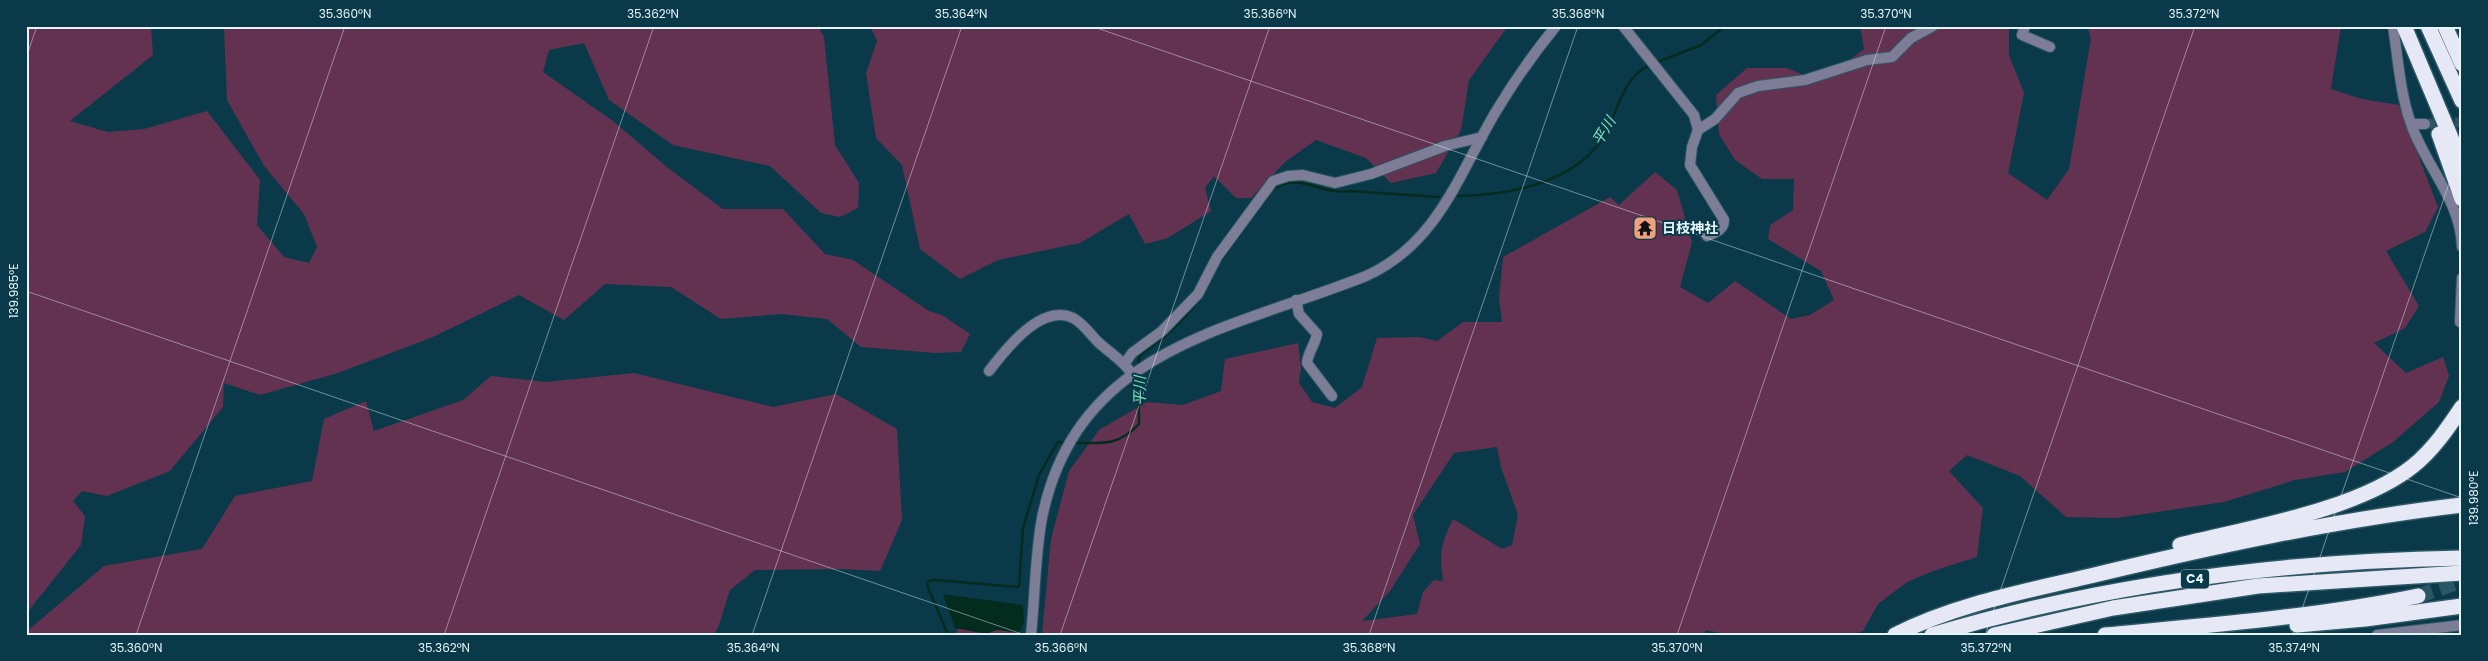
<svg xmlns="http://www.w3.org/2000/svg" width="2488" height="661" font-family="Poppins,'Noto Sans JP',sans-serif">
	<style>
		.green { fill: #633250; fill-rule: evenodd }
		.water { fill: #042c1e }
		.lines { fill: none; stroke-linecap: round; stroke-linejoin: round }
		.stream { stroke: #042c1e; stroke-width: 2.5 }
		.minor-tunnel { stroke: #2b5664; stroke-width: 10; stroke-dasharray: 10 5; stroke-linecap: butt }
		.motorway-tunnel { stroke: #2b5664; stroke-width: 15; stroke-dasharray: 15 8; stroke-linecap: butt }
		.minor-casing { stroke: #2d5866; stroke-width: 12 }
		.tertiary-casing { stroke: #2d5866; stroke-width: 12 }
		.motorway-casing { stroke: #2d5866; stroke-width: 18 }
		.minor { stroke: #7d7d97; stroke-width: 10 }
		.tertiary { stroke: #7d7d97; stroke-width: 10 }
		.motorway { stroke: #e7e8f5; stroke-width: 15 }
		.ticks { fill: none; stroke: #e6f5fc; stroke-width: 1; stroke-opacity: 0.45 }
		.labels { text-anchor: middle; stroke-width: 4; stroke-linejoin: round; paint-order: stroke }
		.shield { fill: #0a3a49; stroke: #a4bdc6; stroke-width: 1 }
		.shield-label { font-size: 12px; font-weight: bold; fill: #e6f5fc }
		.poi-label { font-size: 14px; font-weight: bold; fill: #e6f5fc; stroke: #0a3a49; text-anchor: start }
		.water-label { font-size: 15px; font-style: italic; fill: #7ee5b9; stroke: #0a3a49 }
		.neatline { fill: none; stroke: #e6f5fc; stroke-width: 2 }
		.ticks-label { font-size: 12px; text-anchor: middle; fill: #e6f5fc }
	</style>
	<rect width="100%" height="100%" fill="#0a3a49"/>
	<!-- green -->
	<path class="green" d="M26,26h125l2,29 -83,66 38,11 36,-3 63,-18 53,69 -3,45 27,32 25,6 8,-16 -13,-33 -40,-48 -37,-66 -3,-74h594l6,11 11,108 24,38 -1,25 -18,9 -19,-4 -51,-47 -97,-21 -64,-45 -25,-57 -35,7 -6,22 70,49 55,47 55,41h60l42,45 28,6 76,51 13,4 28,19 -9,18 -25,1 -75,-6 -34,-28 -46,-5 -60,5 -50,-32 -66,-3 -41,36 -45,-25 -86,42 -95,36 -78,22 -36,-12 -1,24 -53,64 -63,25 -25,-5 -9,10 12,15 -4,29 -55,69z
		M870,26h638l-39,54 -8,50 -25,43 -45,10 -25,-25 -50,-18 -31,22 -34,36h-15l-22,-22 -9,12 6,23 -43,27 -23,6 -16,-30 -49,29 -82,17 -38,19 -40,-30 -18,-84 -26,-27 -10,-65 11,-32z
		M1860,26h149v29l15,38 -16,80 39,27 22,-31 22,-131 -4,-12h254l-10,63 31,10 37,6 39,102 -13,25 -39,19 33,55 -14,22 -31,15 32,30 37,-16 6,19 -10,26 -46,40 -48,30 -50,8 -71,22 -107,16 -51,-1 -46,-41 -53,-21 -18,16 34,37 -6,49 -41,13 -29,12 -29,22 -15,27 -14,4h-118l-26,-5v5h-663l9,-96 18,-68 30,-41 48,-28 36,3 38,-14 4,-32 73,-16 3,25 -2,15 13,19 23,6 27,-21 15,-49 42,-1 18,4 26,-19h39l-3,-24 4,-41 107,-60 9,8 36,-33 22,18 15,52 -12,45 28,16 27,-22 56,38 19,-4 24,-15 -13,-29 -53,-32 2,-14 23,-15 1,-31h-32l-27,-19 -16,-26 -3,-39 31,-27h40l33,14 44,-33zM1497,447l4,20 17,48 -6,30 -10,4 -49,-30c-12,24 -14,35 -10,62l-9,-1 -11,12 -6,22 -55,7 28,-30 30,-47 -7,-29 41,-62z
		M634,373l139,34 63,-13 61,35 5,91 -22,51 -39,-2 -86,1 -25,20 -12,38 -5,7h-687v-3l78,-66 98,-17 33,-53 77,-15 12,-62 42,-18 8,30 89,-31 28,-24 55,6z
		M960,624l56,4 6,7h-67z"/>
	<!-- water -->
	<path class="water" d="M943,594l80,11 1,18 -5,10 -22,-3 -11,4 -31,-6z"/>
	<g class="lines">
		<!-- stream -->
		<path class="stream" d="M1655,63l46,-18 24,-19
			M1458,196c49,-1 112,-12 143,-55 16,-22 20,-65 49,-76
			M1219,263l54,-74c29,-18 47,7 77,2l89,6
			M1138,369l2,-14c29,-20 58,-47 72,-78
			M1076,443c28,0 42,3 63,-19l-1,-50
			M948,635l-21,-50 2,-4 6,-1 82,7 2,-1 4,-58 16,-53 19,-33 10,1"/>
		<!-- minor-tunnel -->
		<path class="minor-tunnel" d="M2425,124l37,-2"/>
		<!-- motorway-tunnel -->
		<path class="motorway-tunnel" d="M2418,596l44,-15"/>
		<!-- minor casing -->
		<g class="minor-casing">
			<path id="minor" d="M1623,26l71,89 4,15 17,-11 23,-26 20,-7 47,-6 62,-20 25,-3 19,-19 22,-12
				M2025,26l-3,9 28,12
				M2393,26c5,32 7,67 18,98 14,41 50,77 51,123
				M2411,124h14
				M1698,130l-6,17 -2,18 34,55c0,10 -8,12 -17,16
				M2462,278l-2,44h2
				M1296,300l3,14 18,20c-2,11 -9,18 -10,29l25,33
				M1125,363l7,-10 30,-22 36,-37 19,-37 56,-76 15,-5 15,-1 32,8 36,-9 74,-28 37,-9
				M989,371c16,-21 52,-68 84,-53 10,5 17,16 25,24 12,11 25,18 34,32
				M2377,635l85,-10"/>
		</g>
		<!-- tertiary casing -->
		<g class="tertiary-casing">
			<path id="tertiary" d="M1031,635c4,-39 4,-79 11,-117 35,-171 189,-188 324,-242 71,-32 92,-100 129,-163 18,-30 38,-59 61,-87"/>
		</g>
		<!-- motorway casing -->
		<g class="motorway-casing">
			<path id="motorway" d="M2404,26l58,138
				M2428,26l34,75
				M2445,26l17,38
				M2439,134l23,65
				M2180,545c69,-17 178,-35 233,-79 20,-16 35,-38 49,-59
				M2297,625l68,-6 97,-13
				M1895,635c59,-30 127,-43 191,-58 124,-30 249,-57 376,-72
				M1932,635c171,-51 352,-74 530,-77
				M1994,635l119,-27 145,-22 204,-13
				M2105,635c105,-10 210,-18 313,-39"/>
		</g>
		<!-- minor -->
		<use href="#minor" class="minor"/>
		<!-- tertiary -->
		<use href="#tertiary" class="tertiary"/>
		<!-- motorway -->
		<use href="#motorway" class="motorway"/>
	</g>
	<!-- ticks -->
	<path class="ticks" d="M1091,26l1371,472M26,58l11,-32M26,291l999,344M136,635l209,-609M444,635l210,-609M752,635l210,-609M1060,635l210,-609M1369,635l209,-609M1677,635l209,-609M1985,635l210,-609M2293,635l169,-489"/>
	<!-- icons -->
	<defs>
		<g id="temple-square" transform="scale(1.25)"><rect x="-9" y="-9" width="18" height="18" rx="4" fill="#f2a17e" stroke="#0a3a49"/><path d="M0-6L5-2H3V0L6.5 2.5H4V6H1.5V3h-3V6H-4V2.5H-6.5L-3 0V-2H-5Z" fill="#111"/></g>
	</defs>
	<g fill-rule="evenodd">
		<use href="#temple-square" x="1645" y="228"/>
	</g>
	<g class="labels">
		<!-- shield labels -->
		<rect class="shield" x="2181" y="569.5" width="28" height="19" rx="4"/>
		<g class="shield-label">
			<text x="2195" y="583">C4</text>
		</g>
		<!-- poi labels -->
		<g class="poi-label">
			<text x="1662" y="233">日枝神社</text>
		</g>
		<!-- water labels -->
		<g class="water-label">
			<text transform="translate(1604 131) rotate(-59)" y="5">平川</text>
			<text transform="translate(1140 391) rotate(-89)" y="5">平川</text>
		</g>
	</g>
	<!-- border -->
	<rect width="2488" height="661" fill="none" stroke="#0a3a49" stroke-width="55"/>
	<rect x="28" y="28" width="2432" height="606" class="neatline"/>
	<g class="ticks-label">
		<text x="345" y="18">35.360°N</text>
		<text x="653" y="18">35.362°N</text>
		<text x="961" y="18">35.364°N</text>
		<text x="1270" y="18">35.366°N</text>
		<text x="1578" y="18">35.368°N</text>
		<text x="1886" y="18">35.370°N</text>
		<text x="2194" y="18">35.372°N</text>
		<text transform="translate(14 291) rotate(-90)" y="4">139.985°E</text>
		<text transform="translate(2474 498) rotate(-90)" y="4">139.980°E</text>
		<text x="136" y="652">35.360°N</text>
		<text x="444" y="652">35.362°N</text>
		<text x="753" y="652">35.364°N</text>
		<text x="1061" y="652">35.366°N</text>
		<text x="1369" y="652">35.368°N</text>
		<text x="1677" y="652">35.370°N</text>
		<text x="1986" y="652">35.372°N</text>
		<text x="2294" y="652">35.374°N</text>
	</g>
</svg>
